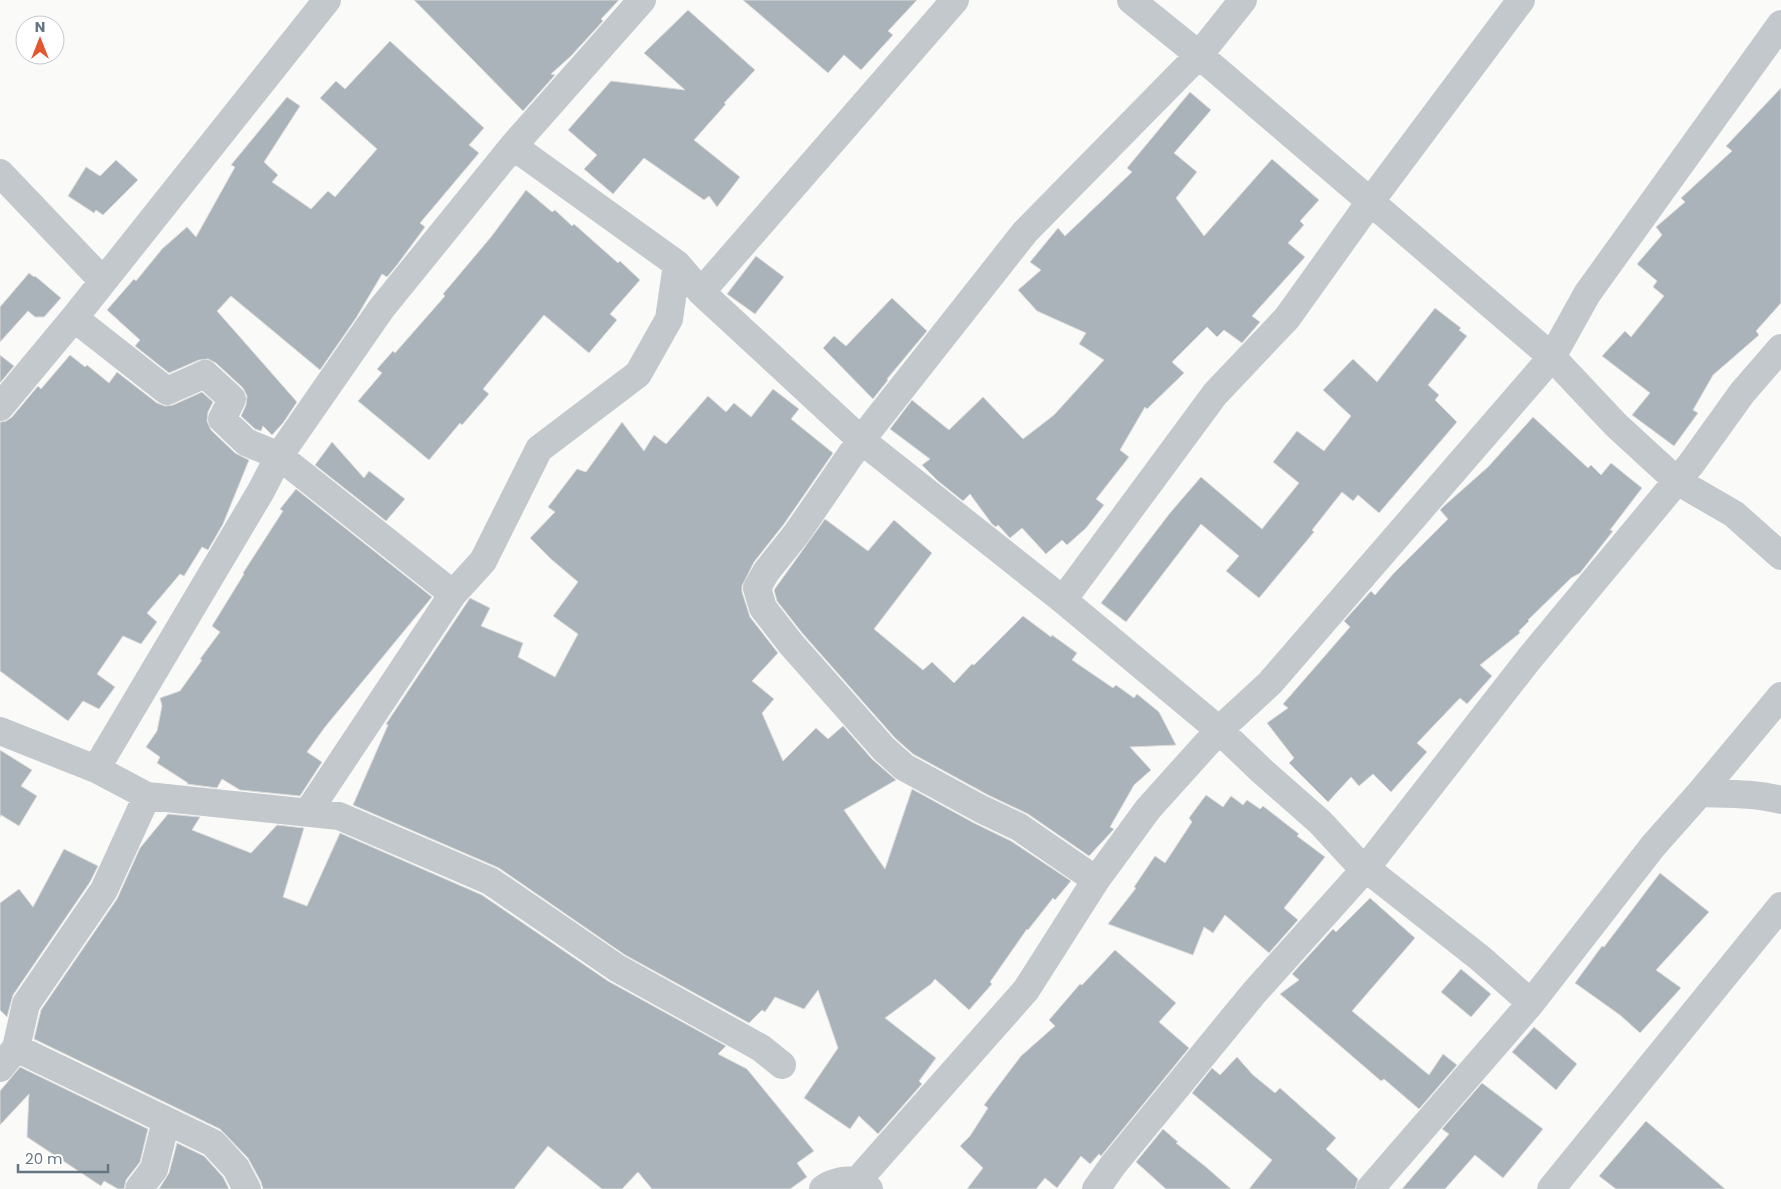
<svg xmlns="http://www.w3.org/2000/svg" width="1781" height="1189" font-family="Poppins,sans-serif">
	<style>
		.building { fill: #aab3b9; stroke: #dcdcda }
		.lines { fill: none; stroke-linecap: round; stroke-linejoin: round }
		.street { stroke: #c3c8cc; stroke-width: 28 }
	</style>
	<rect width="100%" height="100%" fill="#fafaf8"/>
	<!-- building -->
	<path class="building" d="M414,0h205l-18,19 2,2 -32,35 -20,18 4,1 -32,36z
		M743,0h174l-29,31 5,4 -32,35 -17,-15 -16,18z
		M688,10l67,60 -31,33 2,1 -32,36 46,37 -23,30 -8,-11 -5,4 -60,-42 -31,36 -29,-25 13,-14 -29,-25 43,-49 74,9 -41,-37z
		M390,41l94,87 -15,17 10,8 -59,70 5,4 -28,38 -10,12 -5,-3 -26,44 -36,52 -89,-74 -14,15 80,91 -14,21 -11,12 -9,-9 -2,5 -6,-2 -14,-13 5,-11 1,-9 -4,-8 -27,-25 -8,-4 -9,1 -30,13 -34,-27 5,-6 -33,-30 27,-31 2,2 26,-32 25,-22 9,10 39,-70 -4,-2 56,-68 13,9 -36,56 14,13 -6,7 39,27 17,-18 7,6 42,-48 -57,-51 16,-17 9,8z
		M1781,88v215l-25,28 3,4 -46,40 -20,35 5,3 -24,33 -42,-31 18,-22 -48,-37 23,-25 6,6 33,-41 -11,-9 4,-6 -20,-17 25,-29 -6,-8 29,-25 -4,-4 51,-47 -6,-5z
		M1190,92l21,18 -37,43 23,19 -21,26 28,38 68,-77 47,41 -19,21 4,4 -16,18 17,14 -53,59 8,6 -18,21 -18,-13 -7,7 -10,-10 -35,35 12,11 -37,36 -2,-2 -25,43 9,7 -33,42 8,6 -18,23 -19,17 -5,-5 -16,14 -24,-26 -12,10 -12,-13 -2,2 -4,-3 -22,-30 -7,7 -25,-20 -16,-16 8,-6 -40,-30 22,-29 37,30 34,-33 40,42 31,-24 50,-55 -25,-16 7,-11 -49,-22 -19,-21 23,-20 -11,-8 28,-34 7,8 67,-64 -5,-4z
		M116,160l22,20 -35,35 -7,-5 -2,3 -26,-17 18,-29 14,9z
		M526,190l26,22 3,-2 17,16 2,-2 44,39 2,-2 20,19 -30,34 7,6 -28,33 -45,-38 -61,74 6,5 -27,31 -2,-2 -31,37 -71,-59 24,-28 -5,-4 16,-18 2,2 50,-57 -2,-2 48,-57z
		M756,256l28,21 -29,37 -28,-20z
		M29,273l5,4 1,-1 26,22 -17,19h-9l-7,-6 -28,31v-35z
		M892,298l35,33 -40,48 1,1 -15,19 -50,-51 11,-12 12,10z
		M1435,308l26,20 -2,2 8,6 -39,49 11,10 -4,5 22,22 -78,91 -21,-18 -5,6 -11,-9 -30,38 2,2 -55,66 -33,-27 13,-15 -38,-32 -75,98 -25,-19 69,-90 31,-36 61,52 37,-46 -26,-21 24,-31 27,20 27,-35 -28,-26 30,-31 24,23z
		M0,355l14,11 -14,17z
		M70,355l15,12 2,-2 22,18 8,-11 40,31 8,3 8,-1 29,-13 11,10 -5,10 -1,9 4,9 24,23 14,7 -26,64 -15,26 -6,-3 -18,29 -4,-2 -33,39 10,9 -16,22 -18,-8 -26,38 18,13 -16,22 -16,-8 -15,20 -68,-50v-249l6,-1 6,-4 26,-31 3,3z
		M773,389l26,20 -8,10 42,34 -49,71 -30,38 -12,24v6l8,25 28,36 -26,28 22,18 -12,14 21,48 33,-33 12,11 15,-13 29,33 24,21 -52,30 41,59 27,-80 62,34 37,18 60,40 -16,19 -2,-2 -25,32 -1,-1 -37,53 2,2 -23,26 -34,-31 -4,5 -46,34 51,40 -17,23 3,3 -44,50 -19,-18 -9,13 -46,-31 34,-50 -20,-58 -14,19 -29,-12 -10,15 -3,-2 -13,13 -124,-68 -126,-87 -146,-63 35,-80 -2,-1 84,-126 20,10 -9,18 42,17 -5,14 37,20 23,-43 -25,-18 25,-34 -27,-23 -21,-21 25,-26 -7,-5 29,-38 9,3 36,-50 22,29 10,-16 12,9 42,-48 18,16 8,-9 17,14z
		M1533,417l55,51 3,-3 10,10 10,-12 31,25 -32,42 3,1 -33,42 -9,5 -43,42 1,1 -10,10 1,2 -40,32 12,11 -25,28 -7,-6 -43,45 10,9 -36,40 -18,-18 -14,12 -8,-9 -23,25 -39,-39 5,-5 -27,-35 21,-15 -5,-4 67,-77 -6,-6 27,-30 4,4 19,-22 54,-54 -8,-9 4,-4 44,-39z
		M332,442l32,36 5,-7 36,28 -19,22 -71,-56z
		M296,489l136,108 -107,130 -18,25 15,10 -22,34 -60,-6 -18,-11 -5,9 -30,-4 1,-1 -31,-20 3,-6 -14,-10 11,-16 5,-25 -2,-8 20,-7 22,-31 -2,-1 20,-27 -8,-6 32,-52 -1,-1 40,-62 -3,-2z
		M825,519l43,32 26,-31 38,33 -58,76 49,41 9,-8 22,21 18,-19 2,1 49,-49 28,21 1,-2 25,18 -5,7 41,28 3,-3 18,13 3,-4 22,18 17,33 -46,2 21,23 -17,15 -24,42 4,2 -25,27 -61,-42 -40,-19 -75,-41 -18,-16 -92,-104 -26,-33 -3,-11z
		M0,750l32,20 -11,16 16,10 -18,30 -18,-11 -1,2z
		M1206,795l17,12 8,-11 12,9 4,-5 13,9 3,-3 36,28 -2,2 28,21 -41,51 14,12 -29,33 -44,-38 -12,18 -9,-6 -11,28 -85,-31 28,-36 -2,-1 21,-31 10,7 27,-41 -3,-4z
		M168,814l32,3 -8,13 59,23 26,-28 27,3 -21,69 24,9 33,-73 142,62 126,86 118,65 -8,8 29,15 67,82 -17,12 10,14 -17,12h-138l-14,-17 -16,17h-20l-54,-43 -34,43h-251l-2,-7 -13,-24 -28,-29 -186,-90 7,-29 76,-111 23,-51z
		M64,849l34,17 -8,16 -77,113 -6,22 -7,-7v-107l19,-14 14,18z
		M1660,873l49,39 -53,58 25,18 -41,45 -20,-18 -45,-32 27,-37 2,1z
		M1370,898l45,40 -63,73 77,64 14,-21 14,11 -38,44 -35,-30 -3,2 -101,-87 19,-14 -7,-6 41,-45 3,3z
		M1115,950l61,53 -17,19 30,26 -88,108 -2,-2 -9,10 -9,-8 -24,32 -12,-10 -9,11h-69l16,-21 -23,-22 10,-10 18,-28 -4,-3 37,-49 34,-30 -6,-6 31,-36 2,1z
		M1461,969l30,25 -20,23 -30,-25z
		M1534,1027l43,37 -21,26 -44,-38z
		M1237,1057l16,18 22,18 5,-5 56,50 -10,11 32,30 -3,10h-106l23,-29 -80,-67 20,-25 8,7z
		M20,1067l128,62 -8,33 -14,18 -2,9h-6l-14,-8 -3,5 -74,-49 2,-43 -29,31v-34z
		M1482,1083l61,46 -40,49 -28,-23 -30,34h-43l47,-55 -7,-5z
		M1646,1121l79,68h-109l-17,-13z
		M1163,1129l15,13 -2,1 30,24 25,22h-65l-30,-27z
		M177,1143l27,13 19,21 6,12h-70l10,-16z"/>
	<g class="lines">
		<!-- street -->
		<path class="street" d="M1131,0l68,55 353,302 64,68 61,56 57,33 47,42
			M513,146l164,118 24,28 160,148 202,160 156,130 43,41 58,51 34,37 126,99 51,45
			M0,173l103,108
			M701,292l254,-292
			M74,318l93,73 38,-17 27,25 -10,20 24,23 33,14 174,138
			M0,407l74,-89 253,-318
			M1063,600l152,-206 72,-76 83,-116 151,-202
			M0,731l96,38 51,27 192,20 151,65 127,87 144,80 21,17
			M96,769l165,-278 18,-35 102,-147 132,-163 129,-146
			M1700,793l81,-97
			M308,812l145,-218 30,-33 56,-112 99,-75 31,-55 8,-55
			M1096,880l-77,-53 -38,-18 -77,-42 -20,-18 -93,-105 -28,-36 -6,-20 9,-16 31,-39 64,-93 164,-208 174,-177 44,-55
			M16,1048l197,95 23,25 11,21
			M0,1068l16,-20 10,-44 78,-114 43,-94
			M139,1189l15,-20 12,-48
			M823,1189c10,-8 23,-9 35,-9
			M869,1189l-11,-9 168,-190 70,-110 52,-71 71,-79 51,-47 282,-326 35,-63 194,-270
			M1096,1189l17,-24 140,-171 113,-126 163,-209 162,-195 51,-71 39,-45
			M1370,1189l161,-186 122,-157 47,-53c27,1 54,0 81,7
			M1551,1189l230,-283"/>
	</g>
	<!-- north arrow -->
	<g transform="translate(40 40)"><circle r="24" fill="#ffffff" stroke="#c1c8cd"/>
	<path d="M0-4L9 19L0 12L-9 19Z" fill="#e4572e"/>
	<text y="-8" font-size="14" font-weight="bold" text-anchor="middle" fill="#657683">N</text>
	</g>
	<!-- scale -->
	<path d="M18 1164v8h90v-8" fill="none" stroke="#657683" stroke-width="2.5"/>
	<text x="25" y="1164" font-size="15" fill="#657683" stroke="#ffffff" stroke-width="4" paint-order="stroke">20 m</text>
</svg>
